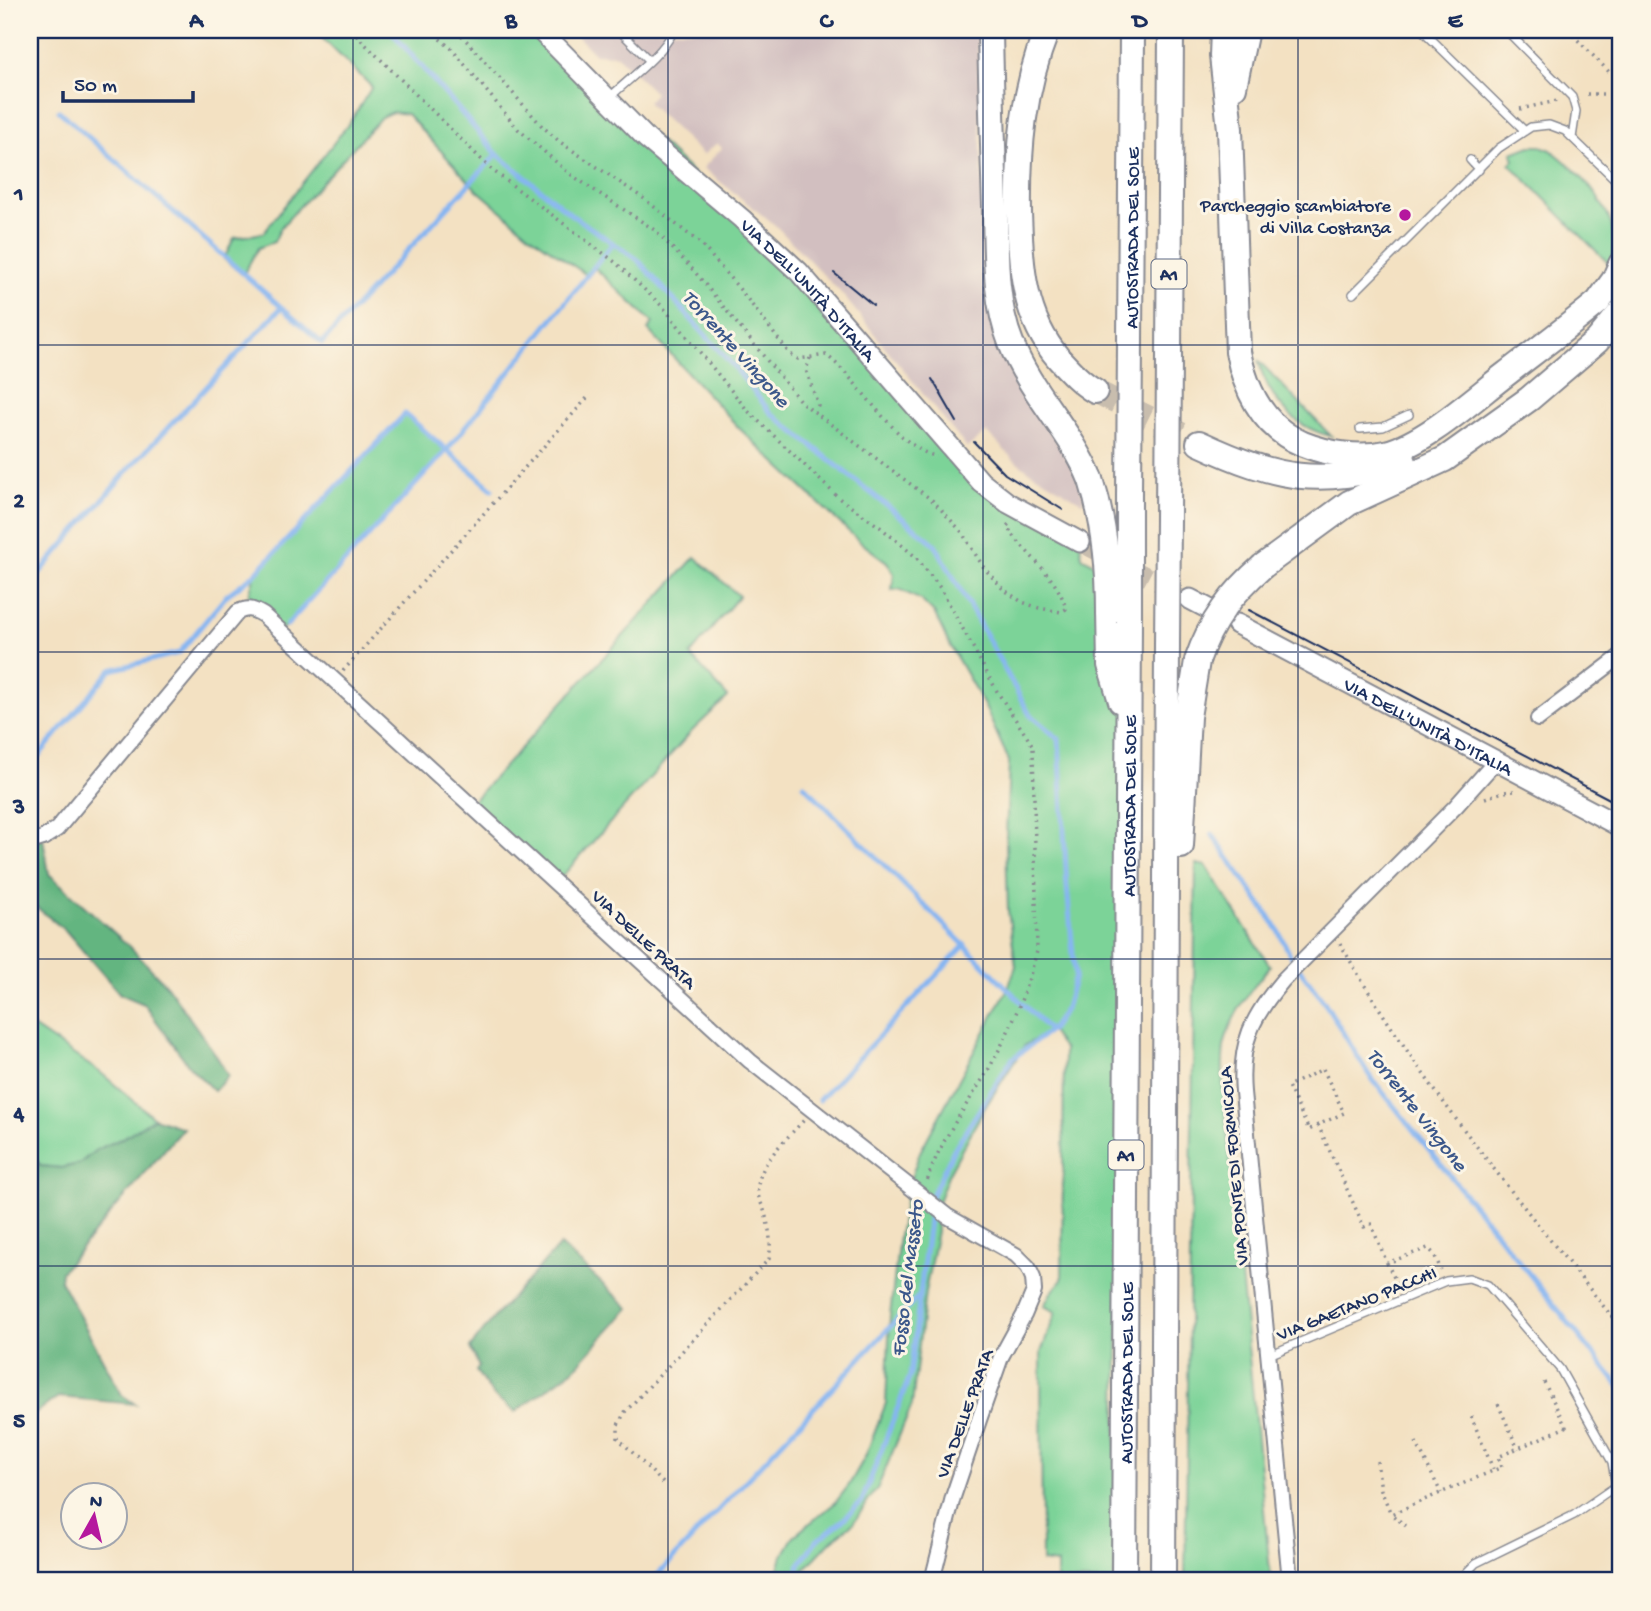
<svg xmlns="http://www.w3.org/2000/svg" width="1651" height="1611" font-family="'Gochi Hand',sans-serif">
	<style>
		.industrial { fill: #d2bfc0 }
		.green { fill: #7bd398; stroke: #4b817b; stroke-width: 2 }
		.forest { fill: #64b580; stroke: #40726f; stroke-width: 2 }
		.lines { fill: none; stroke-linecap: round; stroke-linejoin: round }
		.stream { stroke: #86b5f1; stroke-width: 5 }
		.secondary-tunnel { stroke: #c8bdae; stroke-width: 19; stroke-dasharray: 19 10; stroke-linecap: butt }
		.highway-tunnel { stroke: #c8bdae; stroke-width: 24; stroke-dasharray: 24 12; stroke-linecap: butt }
		.lane-casing { stroke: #878890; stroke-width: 10 }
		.street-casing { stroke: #878890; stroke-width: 18 }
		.secondary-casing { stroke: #878890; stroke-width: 23 }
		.highway-casing { stroke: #878890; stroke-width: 28 }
		.path { stroke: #878890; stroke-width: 3.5; stroke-dasharray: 2 5; stroke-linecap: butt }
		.lane { stroke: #fff; stroke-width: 7 }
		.street { stroke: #fff; stroke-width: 14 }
		.secondary { stroke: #fff; stroke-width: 19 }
		.highway { stroke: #fff; stroke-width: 24 }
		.tram { stroke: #1b2f5e; stroke-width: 2 }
		.highway-bridge-casing { stroke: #878890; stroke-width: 28; stroke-linecap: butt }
		.highway-bridge { stroke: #fff; stroke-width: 24 }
		.grid { fill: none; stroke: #1b2f5e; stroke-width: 2; stroke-opacity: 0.55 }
		.poi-dot { fill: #b5179e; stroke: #fcf5e5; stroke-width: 2.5 }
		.labels { text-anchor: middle; stroke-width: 6; stroke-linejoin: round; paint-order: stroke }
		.shield { fill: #fcf5e5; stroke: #5e6a86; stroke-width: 2 }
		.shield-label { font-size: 18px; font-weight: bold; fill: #1b2f5e }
		.poi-label { font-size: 19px; fill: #1b2f5e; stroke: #fcf5e5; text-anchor: end }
		.street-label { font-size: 19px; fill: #1b2f5e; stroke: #fcf5e5 }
		.water-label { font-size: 21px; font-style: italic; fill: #3b578a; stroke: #fcf5e5 }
		.neatline { fill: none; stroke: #1b2f5e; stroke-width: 2.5 }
		.grid-label { font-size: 23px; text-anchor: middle; font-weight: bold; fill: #1b2f5e }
	</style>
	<rect width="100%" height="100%" fill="#fcf5e5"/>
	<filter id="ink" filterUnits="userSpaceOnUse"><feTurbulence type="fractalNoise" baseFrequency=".0143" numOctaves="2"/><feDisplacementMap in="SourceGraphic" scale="14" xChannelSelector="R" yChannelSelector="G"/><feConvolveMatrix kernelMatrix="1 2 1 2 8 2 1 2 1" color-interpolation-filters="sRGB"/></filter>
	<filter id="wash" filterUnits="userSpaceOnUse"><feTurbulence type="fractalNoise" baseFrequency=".00686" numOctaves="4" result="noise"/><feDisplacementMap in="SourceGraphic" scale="28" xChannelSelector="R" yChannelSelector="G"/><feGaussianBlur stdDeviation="1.57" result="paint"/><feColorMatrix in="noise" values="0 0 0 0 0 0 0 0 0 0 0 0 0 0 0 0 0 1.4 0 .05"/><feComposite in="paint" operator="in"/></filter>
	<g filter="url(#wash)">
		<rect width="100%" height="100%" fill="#f3e1c2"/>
		<!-- industrial -->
		<path class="industrial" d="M571,30h406l9,258 4,25 5,25 12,27 12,22 36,52 20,34 8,22v8l-55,-33 -16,-12 -25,-26 -20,16 -125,-154 -66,-68 -73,-58 19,-20 -5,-5 -14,12 -56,-53 8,-9 -39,-38 -21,-1z"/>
		<!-- green -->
		<path class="green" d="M314,30h226l202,189 222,245 116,78 2,15 27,15 20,158 -15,851h-57v-17l-15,-2 -1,-210 15,-40 -12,-6 6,-12 12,-14 2,-231 -14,-18 -25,14 -41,64 -35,64 -13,34 1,24 -12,61 -13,113 -34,82 -25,36 -22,18 -28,30 -3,10h-26l8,-24 12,-21 41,-33 14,-18 16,-28 21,-54 4,-87 9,-80 9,-50 12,-34 88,-164 8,-22 -8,-55 -2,-72 3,-78 -24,-54 -37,-65 -13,-28 -14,-14 -22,-11 -7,1 2,-16 -7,-12 -27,-20 -120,-113 -92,-99 5,-7 -58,-55 -7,8 -59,-42 -54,-46 -68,-74 -15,-2 -11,5 -100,110 -7,15 -16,6 -15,27 -19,-16 10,-21 29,-5 87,-111 22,-35z
			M1530,146h11l10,4c34,26 76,70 60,116l-101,-102 4,-4 -2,-7z
			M1258,360l73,76c-39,-9 -63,-39 -73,-76z
			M405,414l42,36 -160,175 -7,5 -35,-22 10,-34z
			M695,557l44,39 -49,59 38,42 -36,34 -135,151 -87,-78z
			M1196,864l10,2 64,100c-19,24 -40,49 -46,81 -2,14 -1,30 -1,44l48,490h-86z
			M30,1025l71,48 53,45 -31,20 -27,12 -17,14 -18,4 -20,-2 -11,-13z"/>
		<!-- forest -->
		<path class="forest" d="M43,838l6,36 82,74 36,38 49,69 12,21 -14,15 -24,-24 -46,-63 -24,-10 -54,-63 -36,-29v-60z
			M154,1118l29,10 -122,144 -1,8 62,115 13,9 -77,-7 -28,20v-264l11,13 20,2 18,-4 17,-14 27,-12z
			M560,1245l69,63 -56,62 -58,42 -22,-17 -17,-24 3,-4 -9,-19 26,-33z"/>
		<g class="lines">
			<!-- stream -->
			<path class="stream" d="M390,30l107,124 76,62 64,43 98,109 36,45 164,131 95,171 29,24 8,147 8,90 -9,32 -14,21 -40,30 -58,90 -22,46 -22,181 -48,125 -20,20 -26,20 -16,22 -6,18
				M59,111l263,232 175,-189
				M30,584l99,-115 152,-161
				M287,625l160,-175 166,-207
				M30,766l81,-96 68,-17 48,-58 28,-21 150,-160 87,75
				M804,785l246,246
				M1212,834l65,94 15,31 31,41 46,75 252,313
				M819,1100l146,-155
				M652,1581l266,-284"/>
		</g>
	</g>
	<g filter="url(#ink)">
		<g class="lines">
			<!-- secondary-tunnel -->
			<path class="secondary-tunnel" d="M1080,542l110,57"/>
			<!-- highway-tunnel -->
			<path class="highway-tunnel" d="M1095,391l104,52"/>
			<!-- lane casing -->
			<g class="lane-casing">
				<path id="lane" d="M619,30l30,30
					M1422,30l103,101
					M1506,30l66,67 4,14 -4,27
					M610,97c19,-18 53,-43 64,-67
					M1470,160l9,10
					M1353,294l146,-146 32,-21 18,-2 16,6 56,54
					M1360,429l23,-2 26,-12
					M1269,1355l177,-74 23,-3 19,7 72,84 52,93 4,24 -42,29 -98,48 -18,18"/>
			</g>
			<!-- street casing -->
			<g class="street-casing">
				<path id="street" d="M1538,719l83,-63
					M30,842l13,-4 14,-9 181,-217c10,-5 15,-3 25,3l487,446 197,155 69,39 12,12 5,11 1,13 -10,24 -23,42 -21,60 -27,80 -21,84
					M1290,1581l-47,-489c-4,-49 9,-75 40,-112l173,-174 40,-45"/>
			</g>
			<!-- secondary casing -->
			<g class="secondary-casing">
				<g id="secondary">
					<path id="s1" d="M540,30l107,109 95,80 57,53 182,210 27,21 72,39"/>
					<path d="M1190,599l19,10"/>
					<path id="s2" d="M1237,624l384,203"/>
				</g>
			</g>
			<!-- highway casing -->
			<g class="highway-casing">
				<g id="highway">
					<path d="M990,30c1,58 3,117 5,176 1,45 -1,94 16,137 19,50 60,87 80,137"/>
					<path d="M1047,30c-24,60 -29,120 -28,183 2,54 4,104 40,146 11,12 22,24 36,32"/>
					<path d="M1223,30l-1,26 8,73 8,223c8,40 26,76 65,92 25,10 57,15 83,9 40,-10 87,-54 120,-79 31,-24 62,-47 92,-72l16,-22 7,-16"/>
					<path d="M1234,87l12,-57"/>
					<path d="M1199,443c80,37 119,44 205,19"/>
					<path id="s3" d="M1129,497l3,-467"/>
					<path d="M1168,519l3,-489"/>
					<path d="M1263,566l86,-63 96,-44 84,-60 68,-58 24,-29"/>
					<path d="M1109,612l1,53 11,36"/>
					<path d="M1181,846l7,-129 9,-56"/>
					<path id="s4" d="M1124,1581l5,-959"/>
					<path d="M1163,1581l4,-936"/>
				</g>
			</g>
			<!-- path -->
			<path class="path" d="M351,30l141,140 123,92 48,45 85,104 92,88 40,28 36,30 25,32 57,104 35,53 4,205c-11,42 -28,83 -50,121 -21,35 -49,71 -60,110
				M429,30l22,18 67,81 52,45 86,57 39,41 106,130 132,99 28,30 23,37 19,21 19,13 17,6 22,4 5,-3c-8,-33 -41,-54 -59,-83l3,-3
				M457,30l85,96 18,16 83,56 58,46 41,48 47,61 9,6 28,-4c33,24 70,92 109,101
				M1568,30l53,54
				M1587,94h20
				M1520,109l37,-8
				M810,358l-4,12 12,35 -3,6
				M343,671l245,-274
				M1485,798l18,-6 12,-1
				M1340,943c78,139 182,261 281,385
				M1318,1125l-9,5 -21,-44 35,-17 21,44 -26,12 46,102 7,-3 16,39 41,-15 6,6 7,16
				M1387,1263l13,27
				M1498,1404l20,45
				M1471,1416l22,53
				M1416,1442l25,51
				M1377,1461l4,29 10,24
				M663,1483l-45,-45v-13l7,-13 144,-153c3,-17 0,-33 -5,-49 -2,-5 -5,-11 -6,-16 -3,-29 29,-55 46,-74
				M1406,1526l-15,-12 111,-47 -4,-10 68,-30 -22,-45"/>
			<!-- lane -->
			<use href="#lane" class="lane"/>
			<!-- street -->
			<use href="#street" class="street"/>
			<!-- secondary -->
			<use href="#secondary" class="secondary"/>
			<!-- highway -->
			<use href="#highway" class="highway"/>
			<!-- tram -->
			<path class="tram" d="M834,273l39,32
				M932,379l25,43
				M974,442l31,32 58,36
				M1249,610l372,195"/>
			<!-- highway-bridge casing -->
			<g class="highway-bridge-casing">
				<path id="highway-bridge" d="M1091,480c14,44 18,86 18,132
					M1129,622v-125
					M1167,645l1,-126
					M1197,661c13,-39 35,-68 66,-95"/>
			</g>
			<!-- highway-bridge -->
			<use href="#highway-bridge" class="highway-bridge"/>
		</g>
	</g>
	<!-- grid -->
	<path class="grid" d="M353,30v1551M668,30v1551M983,30v1551M1298,30v1551M30,345h1591M30,652h1591M30,959h1591M30,1266h1591"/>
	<!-- markers -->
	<circle class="poi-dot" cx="1405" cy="215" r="7"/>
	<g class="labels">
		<!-- shield labels -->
		<g class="shield">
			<rect x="1151.5" y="259.5" width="35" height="29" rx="5"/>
			<rect x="1108.5" y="1140.5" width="35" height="29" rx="5"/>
		</g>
		<g class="shield-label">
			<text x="1169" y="280">A1</text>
			<text x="1126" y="1161">A1</text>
		</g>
		<!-- poi labels -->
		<g class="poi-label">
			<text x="1391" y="211">Parcheggio scambiatore<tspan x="1391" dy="22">di Villa Costanza</tspan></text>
		</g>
		<!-- street labels -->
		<g class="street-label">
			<text dy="7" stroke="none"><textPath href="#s3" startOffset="259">AUTOSTRADA DEL SOLE</textPath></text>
			<text dy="7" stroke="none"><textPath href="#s1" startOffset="374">VIA DELL'UNITÀ D'ITALIA</textPath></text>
			<text dy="7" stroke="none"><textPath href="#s2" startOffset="217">VIA DELL'UNITÀ D'ITALIA</textPath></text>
			<text dy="7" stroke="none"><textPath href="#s4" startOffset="775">AUTOSTRADA DEL SOLE</textPath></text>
			<text transform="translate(645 938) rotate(43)" y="7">VIA DELLE PRATA</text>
			<text transform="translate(1232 1166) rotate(-95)" y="7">VIA PONTE DI FORMICOLA</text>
			<text transform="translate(1356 1302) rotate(-22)" y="7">VIA GAETANO PACCHI</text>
			<text dy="7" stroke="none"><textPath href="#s4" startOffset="208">AUTOSTRADA DEL SOLE</textPath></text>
			<text transform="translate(963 1413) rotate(-70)" y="7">VIA DELLE PRATA</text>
		</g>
		<!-- water labels -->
		<g class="water-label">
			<text transform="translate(737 348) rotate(48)" y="7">Torrente Vingone</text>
			<text transform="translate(1418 1109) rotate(52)" y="7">Torrente Vingone</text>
			<text transform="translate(906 1278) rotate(-83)" y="7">Fosso del Masseto</text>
		</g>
	</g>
	<!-- margin -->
	<rect width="1651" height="1611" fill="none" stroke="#fcf5e5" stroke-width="77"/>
	<!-- north arrow -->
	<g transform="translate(94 1516) rotate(8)"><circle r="33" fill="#fcf5e5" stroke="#a2a6af" stroke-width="2"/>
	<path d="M0-5L12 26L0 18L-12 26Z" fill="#b5179e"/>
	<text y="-10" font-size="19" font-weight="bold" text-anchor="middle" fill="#1b2f5e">N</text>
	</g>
	<!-- scale -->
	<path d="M63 91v10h130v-10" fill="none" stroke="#1b2f5e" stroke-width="3.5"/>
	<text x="74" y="91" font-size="21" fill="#1b2f5e" stroke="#fcf5e5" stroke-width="5" paint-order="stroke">50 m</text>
	<rect x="38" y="38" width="1574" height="1534" class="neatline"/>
	<g class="grid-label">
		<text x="196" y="27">A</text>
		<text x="511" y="27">B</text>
		<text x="826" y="27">C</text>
		<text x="1140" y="27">D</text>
		<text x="1455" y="27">E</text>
		<text x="19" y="200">1</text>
		<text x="19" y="507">2</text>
		<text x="19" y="813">3</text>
		<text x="19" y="1120">4</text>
		<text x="19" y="1427">5</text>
	</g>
</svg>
